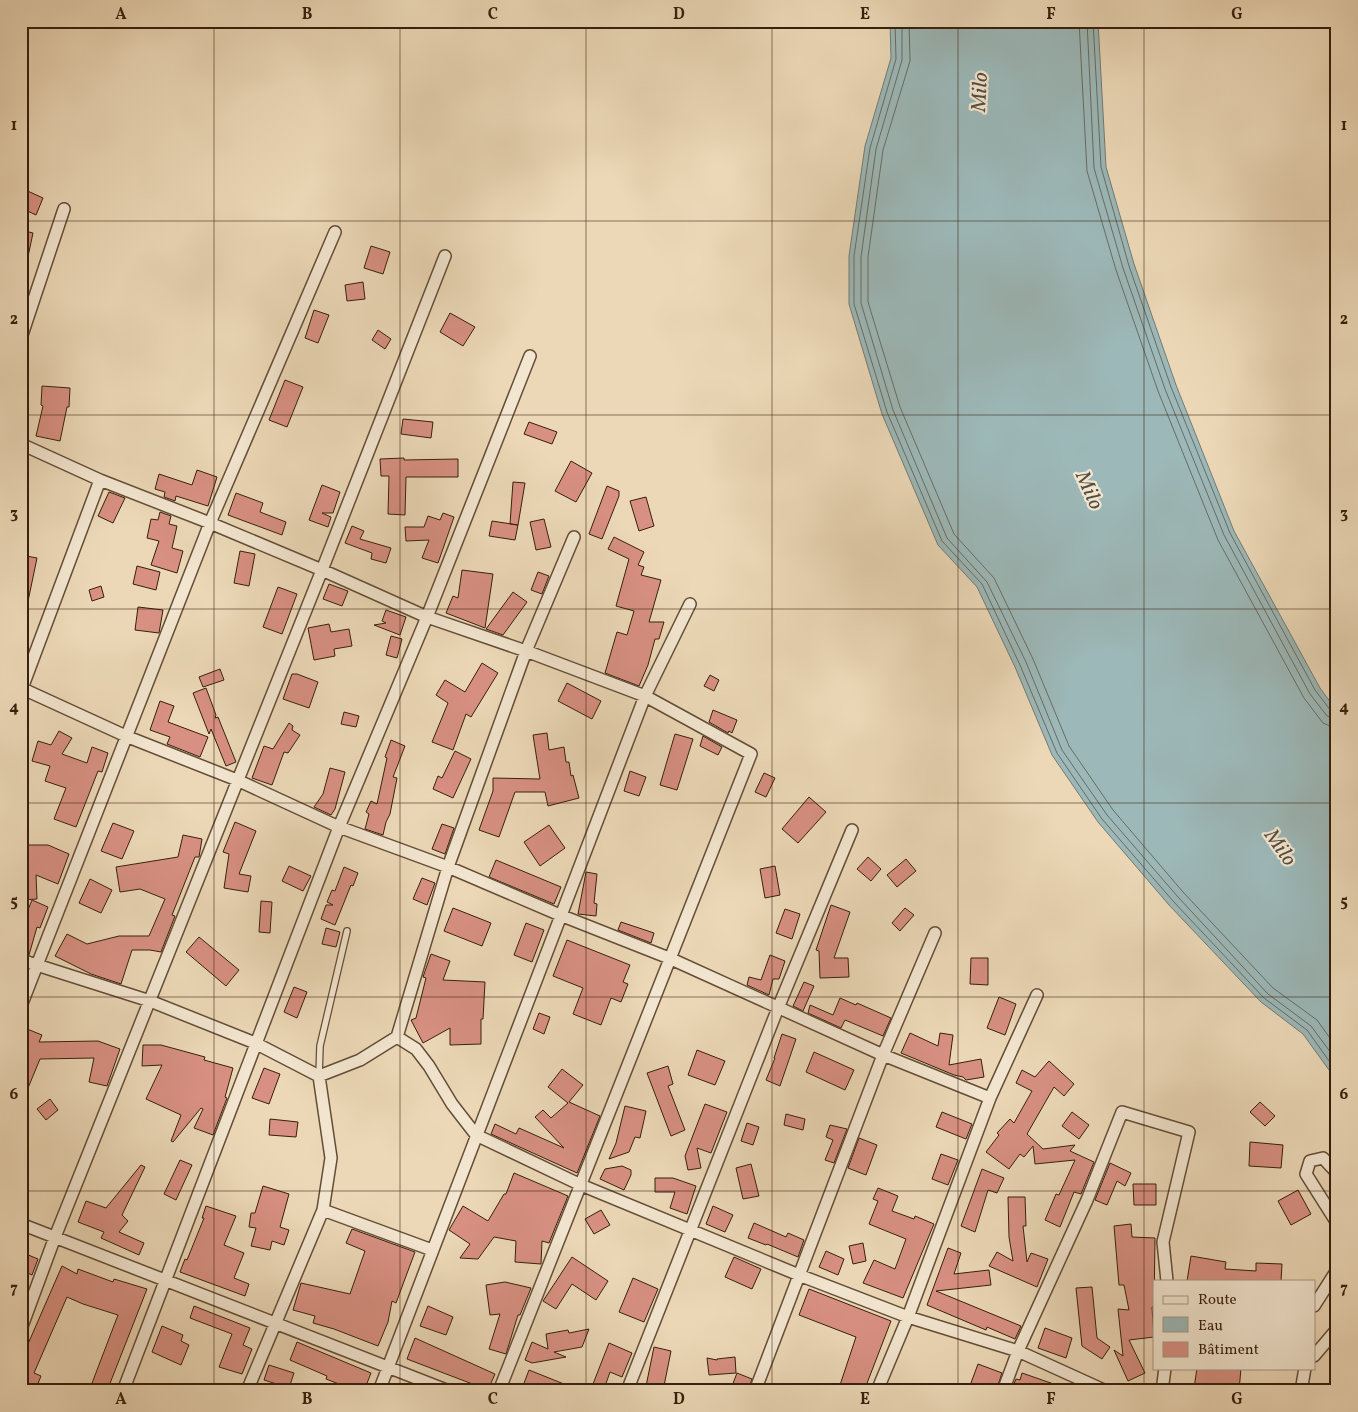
<svg xmlns="http://www.w3.org/2000/svg" width="1358" height="1412" font-family="Vollkorn,serif">
	<style>
		.water { fill: #9cb8b8; stroke: #737b73 }
		.lines { fill: none; stroke-linecap: round; stroke-linejoin: round }
		.shore { stroke: #696c62; stroke-width: 1 }
		.building { fill: #d89082; stroke: #361f0c }
		.lane-casing { stroke: #644d37; stroke-width: 8 }
		.street-casing { stroke: #644d37; stroke-width: 14 }
		.lane { stroke: #f3e6d0; stroke-width: 5.5 }
		.street { stroke: #f3e6d0; stroke-width: 11 }
		.grid { fill: none; stroke: #361f0c; stroke-width: 1; stroke-opacity: 0.55 }
		.labels { text-anchor: middle; stroke-width: 4.5; stroke-linejoin: round; paint-order: stroke }
		.water-label { font-size: 21px; font-style: italic; fill: #554d40; stroke: #f3e6d0 }
		.neatline { fill: none; stroke: #361f0c; stroke-width: 2 }
		.grid-label { font-size: 16px; text-anchor: middle; font-weight: bold; fill: #361f0c }
	</style>
	<rect width="100%" height="100%" fill="#ecd8b7"/>
	<filter id="stains"><feTurbulence type="fractalNoise" baseFrequency=".004" numOctaves="4"/><feColorMatrix values="0 0 0 0 .2 0 0 0 0 .09 0 0 0 0 .02 0 0 0 .5 -.17"/></filter>
	<radialGradient id="worn" r=".72"><stop offset=".6" stop-color="#630" stop-opacity="0"/><stop offset="1" stop-color="#630" stop-opacity=".3"/></radialGradient>
	<!-- water -->
	<path class="water" d="M890,21h208l8,146 28,97 42,121 58,146 86,157 17,23v370l-34,-47 -42,-32 -92,-97 -71,-83 -46,-67 -37,-88 -38,-80 -39,-42 -56,-131 -33,-110v-48l16,-110 26,-88z"/>
	<g class="lines">
		<!-- shore -->
		<path class="shore" d="M895,21l1,38 -26,89 -16,108v48l33,108 55,129 40,43 38,81 37,88 45,66 71,82 91,97 43,32 30,42
			M902,21v39l-26,89 -15,108v46l32,107 54,128 40,44 39,80 36,88 45,65 71,82 90,97 43,32 26,35
			M909,21l1,40 -27,89 -15,107v45l32,105 54,127 40,44 39,81 36,87 44,64 70,82 90,96 44,32 20,28
			M1079,21l8,150 29,99 42,121 60,149 86,158 19,25 7,3 7,1
			M1087,21l7,147 29,100 42,121 59,146 86,159 17,22 10,3
			M1093,21l8,146 28,99 42,121 59,146 85,157 16,21 6,2"/>
	</g>
	<!-- building -->
	<path class="building" d="M21,188l22,10 -7,17 -15,-7z
		M21,230l12,3 -7,33 -5,-1z
		M371,246l19,6 -7,22 -19,-6z
		M363,282l2,17 -18,2 -2,-16z
		M314,310l15,5 -11,28 -13,-5z
		M450,313l25,14 -12,19 -23,-14z
		M378,330l13,9 -6,10 -13,-9z
		M285,380l18,7 -16,40 -18,-7z
		M42,386l28,2 -1,19h-2l-7,34 -24,-5 7,-30 -2,-1z
		M403,419l30,3 -2,16 -30,-4z
		M529,422l28,10 -5,12 -28,-10z
		M404,458v2l54,-1v18h-52l-1,38 -17,-1 1,-38h-8l-1,-17z
		M571,461l21,12 -16,29 -21,-11z
		M197,470l20,7 -9,29 -32,-10 -1,5 -11,-4 1,-5 -10,-3 4,-15 33,11z
		M513,482l12,1 -7,42 -8,-1z
		M322,485l18,7 -7,21h-11l9,4 -3,10 -19,-7z
		M607,486l12,5v5l-17,43 -13,-5z
		M109,492l16,6 -12,25 -15,-7z
		M236,493l27,10 -3,9 26,10 -4,13 -54,-20z
		M646,497l8,29 -15,5 -9,-30z
		M160,512l11,4 -2,8 8,2 -5,22 11,3 -6,22 -26,-8 8,-24 -12,-3 4,-19 7,1z
		M443,513l11,4 -16,46 -16,-5 7,-18 -23,1 -1,-14h19l4,-11 12,4z
		M544,519l7,28 -15,3 -6,-28z
		M492,521l26,4 -3,15 -26,-4z
		M352,526l12,5 -4,8 31,9 -5,15 -15,-4 1,-6 -27,-10z
		M614,537l30,15 -6,13 6,2 -3,8 20,5 -12,42h15l-5,17h-4l-7,26 -9,21 -34,-13 12,-41 10,3 7,-24 -18,-5 13,-47 -21,-10z
		M240,551l15,3 -6,32 -15,-3z
		M21,555l16,3 -11,53 -5,-1z
		M137,566l23,6 -4,18 -23,-6z
		M462,570l31,4 -8,54 -39,-15 7,-17 5,2z
		M538,572l11,4 -7,18 -11,-4z
		M329,584l19,7 -6,15 -19,-7z
		M101,586l3,11 -12,4 -3,-11z
		M278,587l19,7 -15,40 -19,-7z
		M513,592l14,10 -24,33 -17,-6z
		M138,607l25,3 -4,23 -24,-3z
		M386,610l20,7 -6,18 -26,-10 12,-2 -4,-2z
		M329,624l2,8 18,-3 3,17 -18,3 1,7 -21,4 -6,-32z
		M391,636l11,3 -5,19 -11,-3z
		M482,663l16,10 -27,44 -5,-3 -13,36 -21,-8 16,-39 -12,-8 9,-15 20,12z
		M220,669l4,11 -21,7 -4,-10z
		M292,674h5l21,8 -9,26 -26,-9z
		M710,675l9,5 -5,11 -10,-5z
		M567,683l34,18 -9,18 -34,-18z
		M206,688l10,27 -1,3 3,-1 18,45 -10,4 -15,-37 -2,5 -16,-41z
		M160,701l14,5 -6,16 40,15 -8,20 -33,-13 3,-7 -20,-7z
		M713,710l24,10 -5,13 -3,-2 -1,2 -19,-11z
		M344,712l15,4 -3,11 -15,-3z
		M289,723l4,3 -1,4 8,5 -12,18 -4,-1 -12,33 -20,-7 12,-32 9,3z
		M59,731l13,7 -10,16 25,9 5,-16 16,6 -6,19 -4,-1 -22,56 -22,-8 12,-31 -21,-7 5,-15 -18,-5 6,-20 13,4z
		M547,733l2,17 15,-3 2,15h3l2,14 2,-1 6,23 -31,8 -3,-14h-30l-16,45 -20,-7 14,-39v-13l47,1 -7,-44z
		M675,734l18,5 -16,51 -17,-5z
		M703,736l19,11 -4,8 -18,-9z
		M391,740l14,6 -12,31 4,1 -7,36 -4,8 -3,13 -18,-6 4,-15 -3,-2 5,-11 6,3 10,-46 -2,-1z
		M455,751l16,8 -18,39 -20,-9 5,-13 4,2z
		M330,768l15,4 -10,37 -4,6 -17,-8 9,-13z
		M630,771l16,6 -7,19 -15,-5z
		M764,773l11,5 -9,19 -11,-5z
		M809,797l17,15 -28,31 -16,-14z
		M235,822l21,9 -17,43 12,2 -3,16 -24,-4 5,-34 -6,-2z
		M113,823l21,8 -12,28 -21,-8z
		M442,824l12,4 -9,26 -13,-5z
		M549,825l16,23 -25,18 -16,-24z
		M183,835l19,4 -3,18h-4l-23,58 3,1 -14,36 -11,-2h-18l-11,34 -30,-10 -36,-18 12,-22 20,10 32,-8h30l16,-37 -25,-10 -20,3 -4,-25 62,-10z
		M21,845h27l21,9 -11,30 -22,-9 1,24 -16,1z
		M868,857l13,12 -10,12 -14,-12z
		M906,859l10,12 -19,16 -10,-12z
		M496,860l65,27 -7,17 -65,-27z
		M289,866l22,10 -8,15 -21,-10z
		M775,866l5,29 -15,3 -5,-29z
		M344,867l14,6 -5,13 -2,-1 -16,40 -14,-6 5,-14h7l-6,-3 5,-12 3,1z
		M586,872l11,2 -3,29 3,1 -1,12 -18,-2z
		M422,878l13,5 -8,22 -14,-6z
		M90,879l22,11 -11,23 -22,-10z
		M32,900l16,7 -8,21 -3,-1 -8,28 -8,-2v-26z
		M261,901l11,1 -2,31 -11,-1z
		M831,905l19,7 -16,46h14l1,19 -29,1 -1,-27 -3,-1z
		M453,908l38,15 -9,23 -38,-15z
		M905,908l9,7 -14,16 -8,-8z
		M785,909l15,5 -8,25 -16,-6z
		M621,922l33,11 -3,10 -33,-13z
		M526,923l18,7 -12,32 -18,-7z
		M326,928l14,4 -4,15 -14,-3z
		M199,937l40,33 -13,16 -40,-34z
		M567,940l63,25 -7,17 5,2 -7,18 -10,-4 -10,27 -28,-11 10,-26 -30,-12z
		M431,954l19,7 -7,19 42,2 -2,37h-2v25l-31,1v-17l-27,15 -12,-23 5,-2 10,-40 -3,-1z
		M770,955l15,6 -6,18h-6l-4,16 -22,-10 2,-8 12,3z
		M971,958h17v27l-18,-1z
		M804,982l10,4 -11,25 -10,-5z
		M294,987l13,5 -10,26 -13,-6z
		M999,997l17,7 -11,31 -18,-7z
		M840,998l16,7 1,-2 34,15 -8,18 -38,-16 -4,8 -33,-15 2,-8 23,10z
		M539,1013l11,4 -6,17 -11,-5z
		M27,1029l15,6 -3,7 59,-1 22,8 -13,37 -18,-4 5,-24 -54,1 -19,46v-63z
		M910,1033l28,13 2,-13 13,2 -4,30 32,-6 3,18 -18,3 -3,-3 -9,-2 -53,-22z
		M782,1034l14,5 -16,47 -14,-6 9,-22h-1z
		M143,1045h18l44,12 -1,3 29,8 -8,29 2,1 -14,37 -19,-7 9,-19 -2,-1 -28,34 -2,-1 10,-26 -35,-16 16,-34 -20,1z
		M697,1050l28,11 -10,24 -27,-10z
		M814,1052l40,18 -9,20 -39,-18z
		M1049,1061l25,23 -10,12 -10,-9 -27,47 16,15 32,-4 -5,6 24,11 -13,32 -7,-2 -14,35 -15,-7 11,-26 3,1 16,-35 -40,4 -2,-18 -9,11 -4,-3 -11,15 -23,-17 13,-17 -2,-2 13,-14 4,4 18,-32 -16,-8 6,-13 13,7z
		M668,1066l5,18 -5,2 17,44 -14,6 -24,-63z
		M264,1068l16,6 -11,30 -17,-6z
		M562,1069l21,16 -14,17 31,14 -23,57 -86,-39 4,-10 21,10 3,-6 45,20 -29,-31 8,-7 8,8 17,-15 -20,-16z
		M50,1099l8,11 -12,10 -9,-11z
		M1260,1102l15,14 -10,10 -15,-14z
		M705,1104l22,8 -16,41 -14,-5 4,20 -13,2 -3,-14z
		M625,1106l21,5 -6,27 -5,-1 -6,15 -20,7 7,-16z
		M942,1112l30,12 -6,15 -30,-12z
		M1072,1112l17,13 -10,14 -17,-13z
		M786,1114l19,5 -2,11 -19,-5z
		M270,1119l28,3 -2,15 -27,-2z
		M747,1123l12,4 -6,18 -12,-4z
		M830,1125l17,4 -13,34 -9,-3 8,-20 -7,-3z
		M859,1138l18,7 -11,30 -18,-7z
		M1250,1142l33,3 -2,23 -32,-2z
		M941,1154l17,6 -10,25 -16,-6z
		M180,1160l12,5 -16,35 -12,-6z
		M1110,1163l21,10 -6,13 -8,-5 -10,24 -12,-5z
		M751,1164l8,32 -16,3 -7,-31z
		M141,1165l4,2 -23,48 6,6 -9,11 25,11 -5,12 -38,-17 3,-6 -26,-10 8,-21 20,7z
		M622,1166l9,4v5l-7,15 -24,-11 5,-10z
		M982,1169l22,9 -7,15 -9,-3 -13,42 -14,-6z
		M514,1173l54,23 -19,47 -7,-2 -1,23 -26,-2 1,-21 -22,-4 -16,22 -18,-1 10,-14 -21,-14 14,-24 25,15 16,-27h2z
		M655,1178h18l23,8 -9,28 -17,-6 5,-16h-20z
		M1133,1184h23v21h-22z
		M263,1186l26,8 -9,33 9,3 -5,15 -12,-4 -2,9 -19,-4 5,-18 -7,-1 2,-14h4z
		M878,1188l20,8 -6,15 22,8 1,-3 19,8 -31,74 -40,-15 11,-23 21,9 11,-30 -37,-15 9,-23 -5,-2z
		M1298,1190l13,24 -20,11 -13,-24z
		M1008,1197h17l1,29h-3l4,36 4,-9 17,6 -11,28 -48,-21 8,-14 16,9 -4,-24z
		M206,1206l30,10 -12,29 20,8 -10,25 15,6 -4,12 -65,-24 5,-13 2,1 17,-42h-2z
		M713,1206l20,9 -8,17 -19,-8z
		M601,1210l9,15 -16,9 -9,-15z
		M754,1223l32,14 2,-4 16,7 -6,17 -31,-13 -1,1 -18,-7z
		M1131,1224l1,13 23,1 -1,69h-2l2,30 -25,3 16,33 -17,8 -14,-31 9,6 -5,-47 11,1 -5,-25h-5l-5,-59z
		M352,1229l63,23 -19,51 -4,-2 -4,21 -10,24 -44,-17 -21,-6 2,-7 -22,-6 8,-27 49,11 15,-43 -19,-8z
		M863,1243l3,18 -13,3 -4,-18z
		M948,1248l13,5 -7,21 35,-4 2,15 -55,6 85,35 -6,13 -28,-12 -1,3 -59,-25z
		M826,1251l18,8 -6,16 -19,-8z
		M21,1252l17,7 -6,16 -11,-5z
		M1191,1256l35,6 -1,7 31,2v-8l26,1 -1,17h-94z
		M572,1257l36,24 -12,19 -24,-16 -16,25 -13,-8z
		M734,1257l27,12 -9,20 -27,-12z
		M62,1266l15,8 1,-5 35,13 1,-3 33,10 -40,102h-18l29,-76 -35,-11 -16,-7 -33,76 7,3 -6,15h-14v-31z
		M633,1278l25,11 -14,33 -25,-10z
		M505,1282l26,6 -11,27h-2l-12,39 -17,-5 11,-35 -10,1 -4,-30z
		M1092,1287l5,51 13,9 -8,12 -20,-13 -6,-58z
		M809,1289l82,32 -27,70h-26l18,-54 -57,-22z
		M194,1306l56,22 -7,17 9,4 -10,25 -23,-7 13,-33 -42,-16z
		M428,1306l25,11 -7,18 -26,-9z
		M162,1326l21,9 -2,6 8,4 -8,20 -29,-13z
		M1045,1328l27,10 -6,20 -28,-10z
		M589,1329l-7,18 -28,5 12,5 -34,6 -7,-3 7,-18 16,7 -2,-15 22,-4 1,3z
		M415,1338l80,36 -7,16 -81,-31z
		M297,1342l74,31 -7,18h-7l-31,-12 1,-3 -37,-16z
		M609,1343l23,10 -10,24 -12,-5 -6,17 -11,-5z
		M654,1347l17,4 -8,40h-18z
		M735,1357l1,16 -27,2 -2,-17 10,2v-1z
		M978,1364l24,9 -6,18h-28z
		M269,1365l25,8 -5,15 -25,-8z
		M1197,1368h44l-2,23h-28l-17,-3z
		M529,1370l50,20v1h-58z
		M737,1373l15,6 -4,12h-18z
		M1022,1373l46,16 -1,2h-56l5,-12 4,1z"/>
	<g class="lines">
		<!-- lane casing -->
		<g class="lane-casing">
			<path id="lane" d="M319,1076l1,-30 27,-115"/>
		</g>
		<!-- street casing -->
		<g class="street-casing">
			<path id="street" d="M21,338l43,-129
				M21,444l79,36 -79,211
				M100,480l110,43 112,47 105,47 99,34 119,45 106,58 -252,637
				M21,688l107,49 109,43 102,47 109,40 112,48 109,43 214,97 107,43
				M21,960l129,41 105,42 64,33 41,-16 37,-23 51,-170 78,-216 48,-114
				M21,1006l189,-483 125,-291
				M397,1037l19,12 13,17 23,38 24,31 105,50 218,90 109,42 110,34 88,40
				M1337,1173l-14,-15 -13,3 -4,13 31,49
				M323,1210l109,40
				M21,1224l428,167
				M1314,1306l23,-36
				M21,1329l34,-92 267,-667 123,-314
				M1314,1356l23,-27
				M123,1391l216,-564 88,-210 103,-261
				M247,1391l76,-181 8,-52 -12,-82
				M379,1391l266,-695 45,-92
				M627,1391l151,-383 74,-178
				M755,1391l128,-336 52,-122
				M877,1391l31,-74 82,-219 47,-103
				M1003,1391l15,-40 69,-151 35,-88 67,20 -26,110 4,39
				M1162,1391l3,-23
				M1301,1391l4,-23"/>
		</g>
		<!-- lane -->
		<use href="#lane" class="lane"/>
		<!-- street -->
		<use href="#street" class="street"/>
	</g>
	<!-- grid -->
	<path class="grid" d="M214,21v1370M400,21v1370M586,21v1370M772,21v1370M958,21v1370M1144,21v1370M21,221h1316M21,415h1316M21,609h1316M21,803h1316M21,997h1316M21,1191h1316"/>
	<g class="labels">
		<!-- water labels -->
		<g class="water-label">
			<text transform="translate(979 92) rotate(-87)" y="7">Milo</text>
			<text transform="translate(1090 490) rotate(66)" y="7">Milo</text>
			<text transform="translate(1281 847) rotate(55)" y="7">Milo</text>
		</g>
	</g>
	<!-- margin -->
	<rect width="1358" height="1412" fill="none" stroke="#ecd8b7" stroke-width="55"/>
	<!-- legend -->
	<rect x="1153" y="1280" width="162" height="90" fill="#f3e6d0" stroke="#a79682"/>
	<rect x="1163" y="1296" width="25" height="8" fill="#f3e6d0" stroke="#a79682"/>
	<text x="1198" y="1304" font-size="15" fill="#361f0c">Route</text>
	<rect x="1163" y="1317" width="25" height="15" fill="#9cb8b8" stroke="#a79682"/>
	<text x="1198" y="1330" font-size="15" fill="#361f0c">Eau</text>
	<rect x="1163" y="1342" width="25" height="15" fill="#d89082" stroke="#a79682"/>
	<text x="1198" y="1354" font-size="15" fill="#361f0c">Bâtiment</text>
	<rect x="28" y="28" width="1302" height="1356" class="neatline"/>
	<g class="grid-label">
		<text x="121" y="19">A</text>
		<text x="307" y="19">B</text>
		<text x="493" y="19">C</text>
		<text x="679" y="19">D</text>
		<text x="865" y="19">E</text>
		<text x="1051" y="19">F</text>
		<text x="1237" y="19">G</text>
		<text x="14" y="130">1</text>
		<text x="1344" y="130">1</text>
		<text x="14" y="324">2</text>
		<text x="1344" y="324">2</text>
		<text x="14" y="518">3</text>
		<text x="1344" y="518">3</text>
		<text x="14" y="712">4</text>
		<text x="1344" y="712">4</text>
		<text x="14" y="906">5</text>
		<text x="1344" y="906">5</text>
		<text x="14" y="1099">6</text>
		<text x="1344" y="1099">6</text>
		<text x="14" y="1293">7</text>
		<text x="1344" y="1293">7</text>
		<text x="121" y="1404">A</text>
		<text x="307" y="1404">B</text>
		<text x="493" y="1404">C</text>
		<text x="679" y="1404">D</text>
		<text x="865" y="1404">E</text>
		<text x="1051" y="1404">F</text>
		<text x="1237" y="1404">G</text>
	</g>
	<rect width="100%" height="100%" filter="url(#stains)"/>
	<rect width="100%" height="100%" fill="url(#worn)"/>
</svg>
